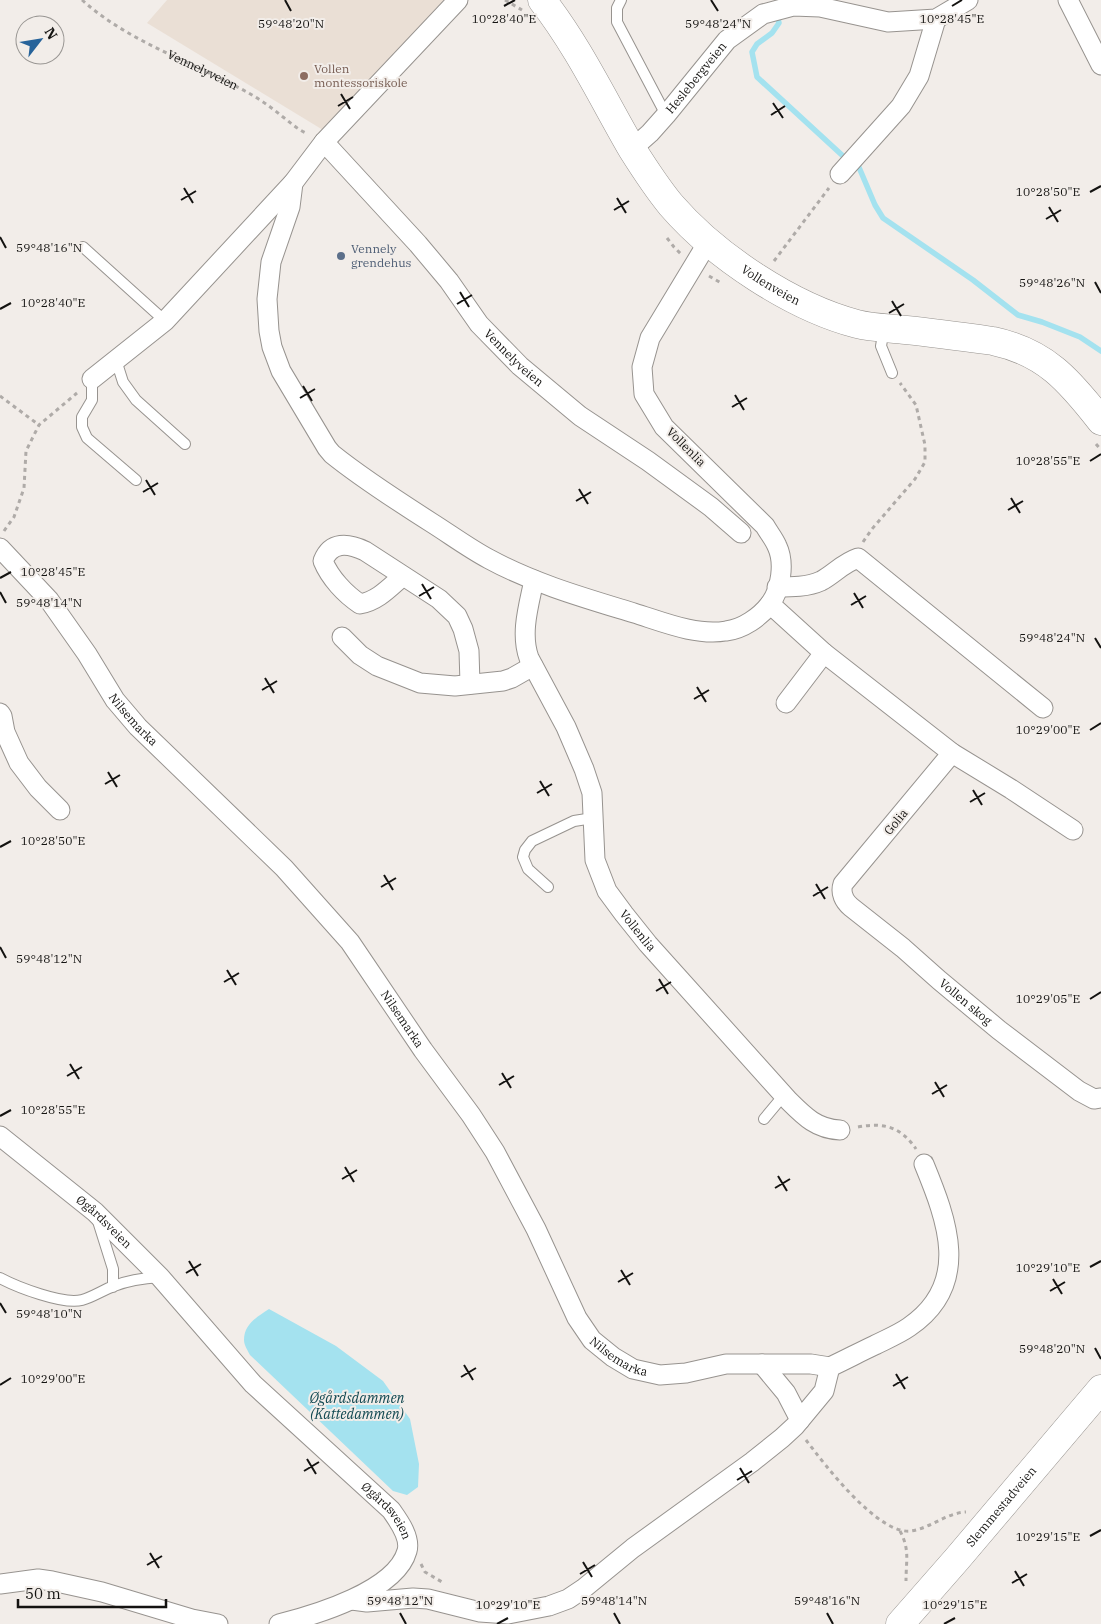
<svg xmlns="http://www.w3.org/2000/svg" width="1101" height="1624" font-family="'IBM Plex Serif',serif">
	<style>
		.built { fill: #eadfd5 }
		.water { fill: #a4e2ef }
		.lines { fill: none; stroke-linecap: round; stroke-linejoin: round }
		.stream { stroke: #a4e2ef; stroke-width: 5.5 }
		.lane-casing { stroke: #97938f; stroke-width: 12 }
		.street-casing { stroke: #97938f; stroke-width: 21 }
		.secondary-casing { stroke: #97938f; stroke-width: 29 }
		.primary-casing { stroke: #97938f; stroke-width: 29 }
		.path { stroke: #afaba8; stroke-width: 3; stroke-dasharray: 4 4; stroke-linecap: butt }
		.lane { stroke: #fff; stroke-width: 10 }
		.street { stroke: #fff; stroke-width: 19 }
		.secondary { stroke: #fff; stroke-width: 28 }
		.primary { stroke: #fff; stroke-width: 28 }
		.ticks { fill: none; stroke: #141311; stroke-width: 2 }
		.education-dot { fill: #8d6e63; stroke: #f2ede9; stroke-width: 2 }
		.service-dot { fill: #5c6f8a; stroke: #f2ede9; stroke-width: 2 }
		.labels { text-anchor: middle; stroke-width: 4; stroke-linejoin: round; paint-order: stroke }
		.education-label { font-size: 12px; fill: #785e54; stroke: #f2ede9; text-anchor: start }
		.street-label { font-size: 12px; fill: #141311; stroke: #f2ede9 }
		.service-label { font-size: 12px; fill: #4e5e75; stroke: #f2ede9; text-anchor: start }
		.water-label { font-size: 14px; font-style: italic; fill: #114851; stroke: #f2ede9 }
		.ticks-label { font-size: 12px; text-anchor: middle; fill: #141311; stroke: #f2ede9; stroke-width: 4; stroke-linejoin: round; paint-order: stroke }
	</style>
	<rect width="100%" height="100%" fill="#f2ede9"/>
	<!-- built -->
	<path class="built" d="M167,0h277l-121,130 -176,-107z"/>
	<!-- water -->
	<path class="water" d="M269,1309l67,37 47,35 27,38 9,45 -1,23 -11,8 -14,-4 -143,-136c-2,-4 -6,-10 -6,-15 0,-16 13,-23 25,-31z"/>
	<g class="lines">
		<!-- stream -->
		<path class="stream" d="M778,19l1,4 -7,10 -15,11 -5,8 5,25 86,79
			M858,165l17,40 8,13 90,62 45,35 24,7 38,15 21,14"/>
		<!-- lane casing -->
		<g class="lane-casing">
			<path id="lane" d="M621,0l-4,8v14l49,93
				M83,247l82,74
				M884,329l-3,17 11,27
				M116,360l7,22 13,18 49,44
				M92,379v21l-10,17v10l5,11 49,42
				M548,887l-20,-18 -5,-12 2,-7 7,-9 42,-20 19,-3
				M764,1119l20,-24
				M97,1218l16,51v18
				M0,1278c17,9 63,27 82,22 11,-3 21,-10 32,-14 15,-6 30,-8 46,-9"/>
		</g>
		<!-- street casing -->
		<g class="street-casing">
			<g id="street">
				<path d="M1068,0l33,65"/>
				<path id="s2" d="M324,142l94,102 31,37 30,43 41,42 60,50 68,45 63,46 30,26"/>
				<path id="s3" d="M632,149l18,-16 16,-18 61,-75 36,-26 30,-8 27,1 68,15 48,-3 32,-19"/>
				<path d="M840,174l61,-68 18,-30 17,-57"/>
				<path d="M293,183l-3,24 -19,55 -4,37 2,32 3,16 9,24 46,77 5,6c31,25 67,48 100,69 19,12 38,26 57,36 46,25 96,39 145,54 29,9 62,23 92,18 17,-2 34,-14 44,-27 11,-15 15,-41 7,-58 -3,-7 -8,-13 -12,-20l-101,-99 -20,-33 -2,-27 8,-29 58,-96"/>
				<path d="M92,379l73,-58 128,-138 31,-41 134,-142"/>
				<path id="s4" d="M0,548l49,52 38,54 28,46 23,27 146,141 66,74 73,108 48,65 24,37 41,77 41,89 15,22 21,17 20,12 27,6 26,-2 40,-9h85l19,3"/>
				<path d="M403,576c-13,11 -25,25 -43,28 -15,-10 -30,-26 -37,-43 8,-20 25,-18 42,-10l74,48 18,17 6,13 6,22 1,33"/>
				<path id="s5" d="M534,580c-5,25 -14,53 -5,78l37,69 18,42 8,24 3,67 12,31 17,23 24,30 141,157c16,16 28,28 51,29"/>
				<path d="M777,587c14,0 31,0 44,-6 13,-7 22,-18 37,-23l185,150"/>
				<path d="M770,604l54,49 128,100 59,36 62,41"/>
				<path d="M342,637l18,18 17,11 43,17 35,3 48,-5 9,-3 21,-12"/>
				<path d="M786,703l38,-50"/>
				<path d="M0,713l2,3 3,16 14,31 19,25 22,22"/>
				<path id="s6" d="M952,753l-109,131c-3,9 1,17 8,23l52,41 36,32 60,50 80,61 15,8 7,-1"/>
				<path id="s7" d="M0,1136l95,76 65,65 93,107 138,126c7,10 20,27 16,41 -11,40 -92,64 -128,73"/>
				<path d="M762,1364l24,29 14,27"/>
				<path d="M0,1584l38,-5 14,2 50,11 90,27 26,5"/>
				<path d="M352,1600l15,2 46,-4 15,1 52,13 28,2 41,-8 19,-7 15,-10 50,-41 119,-86 30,-24 13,-12 29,-35 6,-24c15,-7 30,-15 45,-22 12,-6 24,-11 34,-18 63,-43 38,-107 15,-163"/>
			</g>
		</g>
		<!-- secondary casing -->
		<g class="secondary-casing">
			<g id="secondary">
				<path id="s8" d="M542,0c36,46 61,99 90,149 12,19 25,39 39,56 44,51 121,102 186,119 16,4 33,4 49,6 29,3 58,7 87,11 52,11 76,39 108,80"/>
			</g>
		</g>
		<!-- primary casing -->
		<g class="primary-casing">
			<g id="primary">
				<path id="s9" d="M900,1624l57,-65 144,-170"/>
			</g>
		</g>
		<!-- path -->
		<g class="path">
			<path id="s1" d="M82,0c47,42 108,61 163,91 13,7 26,16 38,26 8,6 15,13 25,17"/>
			<path d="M505,0l17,10"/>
			<path d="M667,238l7,9 7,7"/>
			<path d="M774,261l55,-73"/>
			<path d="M709,276l12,7"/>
			<path d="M0,396l39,29"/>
			<path d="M1096,444l5,6"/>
			<path d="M4,531l10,-14 10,-29 2,-37 13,-26 38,-32"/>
			<path d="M863,542l9,-13 43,-50 10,-17v-17l-9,-40 -16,-22"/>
			<path d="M858,1127c26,-5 43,0 58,22"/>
			<path d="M806,1440c19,25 72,95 105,91 20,-3 35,-18 55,-19"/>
			<path d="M900,1531c10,19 6,29 6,50"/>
			<path d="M421,1564l4,8 17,10"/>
		</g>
		<!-- lane -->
		<use href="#lane" class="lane"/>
		<!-- street -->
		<use href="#street" class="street"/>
		<!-- secondary -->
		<use href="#secondary" class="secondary"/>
		<!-- primary -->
		<use href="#primary" class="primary"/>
	</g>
	<!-- ticks -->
	<path class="ticks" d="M285,0l6,11M711,0l7,11M504,6l11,-6M952,6l10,-6M341,94l9,15M773,103l10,15M338,106l15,-9M771,115l14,-9M184,188l9,15M1090,192l11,-6M617,198l9,15M181,200l15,-9M1049,207l9,15M614,210l15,-9M1046,219l15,-9M0,237l6,11M1095,282l6,11M460,292l9,15M892,301l9,15M457,304l15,-9M0,309l11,-6M889,313l15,-9M303,386l9,15M735,395l9,15M300,398l15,-9M732,407l15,-9M1090,461l11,-7M146,480l9,15M579,489l9,15M143,492l15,-9M1011,498l9,15M576,501l15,-9M1008,510l15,-9M0,578l11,-6M422,584l9,15M0,592l6,11M854,593l9,15M419,596l15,-9M851,605l15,-9M1095,638l6,10M265,678l9,15M697,687l9,15M262,690l15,-9M694,699l15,-9M1090,730l11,-7M108,772l9,15M540,781l9,15M105,784l15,-9M973,790l9,15M537,793l15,-9M970,802l15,-9M0,847l11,-6M384,875l9,15M816,884l9,15M381,887l15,-9M813,896l15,-9M0,947l6,11M227,970l9,15M659,979l9,15M224,982l15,-9M656,991l15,-9M1090,999l11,-7M70,1064l9,15M502,1073l9,15M67,1076l15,-9M935,1082l9,15M499,1085l15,-9M932,1094l15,-9M0,1116l11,-6M345,1167l9,15M778,1176l9,15M342,1179l15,-9M775,1188l15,-9M189,1261l9,15M1090,1267l11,-6M621,1270l9,15M186,1273l15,-9M1053,1279l9,15M618,1282l15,-9M1050,1291l15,-9M0,1303l6,10M1095,1348l6,11M464,1365l9,15M896,1374l9,15M461,1377l15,-9M0,1385l11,-7M893,1386l15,-9M307,1459l9,15M740,1468l9,15M304,1471l15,-9M737,1480l15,-9M1090,1536l11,-6M150,1553l9,15M583,1562l9,15M147,1565l15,-9M1015,1571l9,15M580,1574l15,-9M1012,1583l15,-9M400,1613l6,11M614,1613l6,11M827,1613l6,11M497,1624l11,-6M944,1624l11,-6"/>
	<!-- markers -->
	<circle class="education-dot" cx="304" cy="76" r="5"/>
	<circle class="service-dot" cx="341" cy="256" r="5"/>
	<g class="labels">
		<!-- education labels -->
		<g class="education-label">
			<text x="314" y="73">Vollen<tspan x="314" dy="14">montessoriskole</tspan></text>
		</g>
		<!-- street labels -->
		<g class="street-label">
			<text dy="4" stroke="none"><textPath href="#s1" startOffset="140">Vennelyveien</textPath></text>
			<text dy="4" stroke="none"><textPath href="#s3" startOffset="96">Heslebergveien</textPath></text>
			<text dy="4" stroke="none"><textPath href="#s8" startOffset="371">Vollenveien</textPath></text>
			<text dy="4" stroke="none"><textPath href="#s2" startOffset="288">Vennelyveien</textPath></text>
			<text transform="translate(686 447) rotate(45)" y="4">Vollenlia</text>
			<text dy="4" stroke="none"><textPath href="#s4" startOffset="218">Nilsemarka</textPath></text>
			<text transform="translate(896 822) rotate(-50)" y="4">Golia</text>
			<text dy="4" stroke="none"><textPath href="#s5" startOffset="379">Vollenlia</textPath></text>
			<text dy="4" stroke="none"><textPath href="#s6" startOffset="345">Vollen skog</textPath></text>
			<text dy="4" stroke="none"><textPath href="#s4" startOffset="622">Nilsemarka</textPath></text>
			<text dy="4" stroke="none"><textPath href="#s7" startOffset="135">Øgårdsveien</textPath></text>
			<text dy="4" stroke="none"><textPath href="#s4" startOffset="1028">Nilsemarka</textPath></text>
			<text dy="4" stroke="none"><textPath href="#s9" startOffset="155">Slemmestadveien</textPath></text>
			<text dy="4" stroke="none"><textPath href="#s7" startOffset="540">Øgårdsveien</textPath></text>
		</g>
		<!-- service labels -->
		<g class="service-label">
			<text x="351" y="253">Vennely<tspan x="351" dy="14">grendehus</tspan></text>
		</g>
		<!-- water labels -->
		<g class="water-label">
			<text x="357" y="1403">Øgårdsdammen<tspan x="357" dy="16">(Kattedammen)</tspan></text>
		</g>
	</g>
	<g class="ticks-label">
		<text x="504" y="23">10°28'40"E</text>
		<text x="952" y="23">10°28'45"E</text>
		<text x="291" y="28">59°48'20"N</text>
		<text x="718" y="28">59°48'24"N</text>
		<text x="1048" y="196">10°28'50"E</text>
		<text x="49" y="252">59°48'16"N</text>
		<text x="1052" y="287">59°48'26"N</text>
		<text x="53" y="307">10°28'40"E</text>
		<text x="1048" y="465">10°28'55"E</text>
		<text x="53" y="576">10°28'45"E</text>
		<text x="49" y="607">59°48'14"N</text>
		<text x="1052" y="642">59°48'24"N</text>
		<text x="1048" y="734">10°29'00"E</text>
		<text x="53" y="845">10°28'50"E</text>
		<text x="49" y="963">59°48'12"N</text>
		<text x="1048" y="1003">10°29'05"E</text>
		<text x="53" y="1114">10°28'55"E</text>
		<text x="1048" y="1272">10°29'10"E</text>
		<text x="49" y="1318">59°48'10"N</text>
		<text x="1052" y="1353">59°48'20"N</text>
		<text x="53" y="1383">10°29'00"E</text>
		<text x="1048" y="1541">10°29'15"E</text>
		<text x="400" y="1605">59°48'12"N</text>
		<text x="614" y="1605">59°48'14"N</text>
		<text x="827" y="1605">59°48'16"N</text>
		<text x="508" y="1609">10°29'10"E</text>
		<text x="955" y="1609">10°29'15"E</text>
	</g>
	<!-- north arrow -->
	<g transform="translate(40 40) rotate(59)"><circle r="24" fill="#f2ede9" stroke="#999693"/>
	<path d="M0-4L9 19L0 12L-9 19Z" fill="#27639a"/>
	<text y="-8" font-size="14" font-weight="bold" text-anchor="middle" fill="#141311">N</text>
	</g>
	<!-- scale -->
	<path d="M18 1599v8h148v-8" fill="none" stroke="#141311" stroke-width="2.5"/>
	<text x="25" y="1599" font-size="15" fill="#141311" stroke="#f2ede9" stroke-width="4" paint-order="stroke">50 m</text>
</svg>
